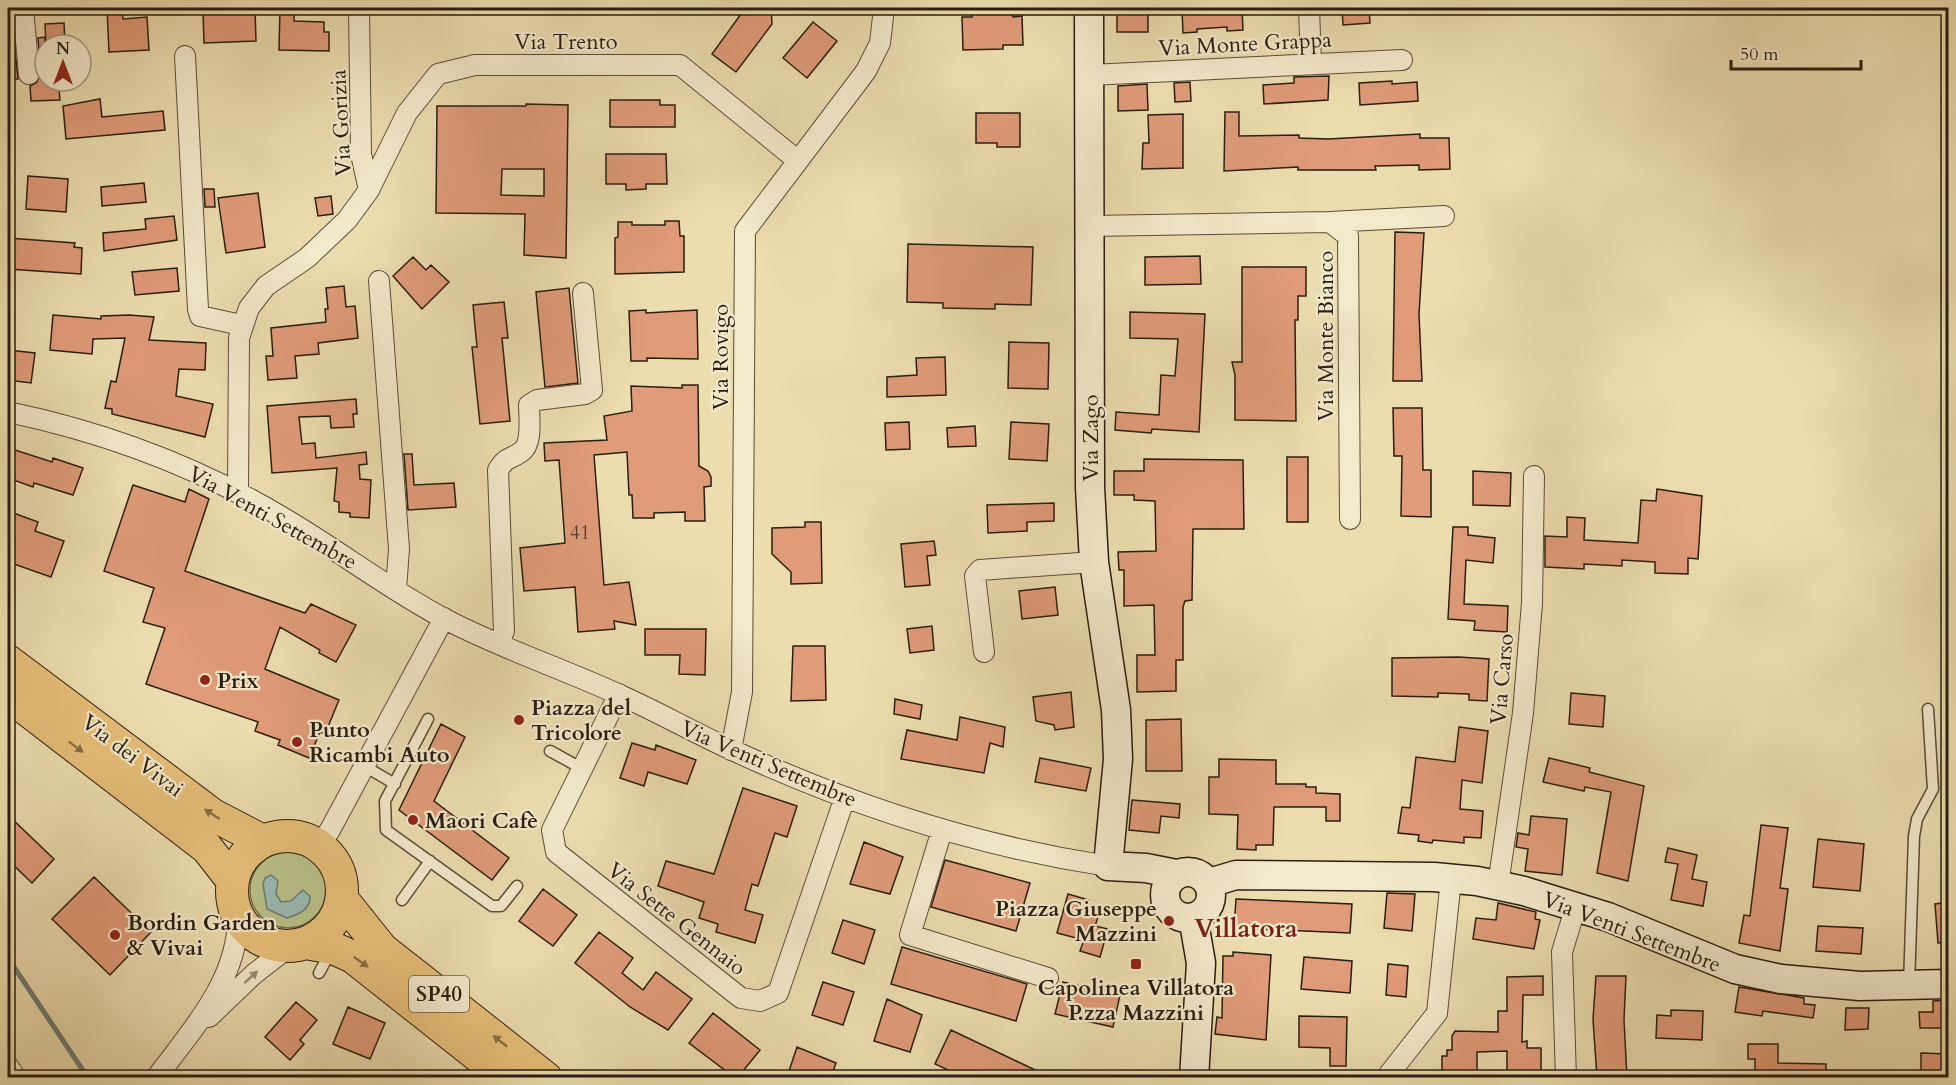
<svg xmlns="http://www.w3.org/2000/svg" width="1956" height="1085" font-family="Cardo,serif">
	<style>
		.green { fill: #bac089; stroke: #726e4d; stroke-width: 1.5 }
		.water { fill: #9bbab3; stroke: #6d7b72; stroke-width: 1.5 }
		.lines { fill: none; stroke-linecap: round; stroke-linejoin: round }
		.stream { stroke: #6d7b72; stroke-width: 5 }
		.building { fill: #e09b79; stroke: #291d11; stroke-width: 1.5; fill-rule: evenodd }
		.lane-casing { stroke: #5a4d38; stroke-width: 13 }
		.street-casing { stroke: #5a4d38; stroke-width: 22 }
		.secondary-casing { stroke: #291d11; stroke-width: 31 }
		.primary-casing { stroke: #291d11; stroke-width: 34 }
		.lane { stroke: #f3e9cb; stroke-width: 10 }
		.street { stroke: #f3e9cb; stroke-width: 20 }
		.secondary { stroke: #f3e9cb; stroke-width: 28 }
		.primary { stroke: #e6be78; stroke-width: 32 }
		.oneway { fill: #886e44 }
		.oneway2 { fill: #988d77 }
		.poi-dot { fill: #8f2418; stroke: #f3e9cb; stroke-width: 2 }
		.labels { text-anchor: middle; stroke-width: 4.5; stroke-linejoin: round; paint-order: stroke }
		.number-label { font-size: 20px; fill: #573c2b }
		.shield { fill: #f3e9cb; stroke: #665a49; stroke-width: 1.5 }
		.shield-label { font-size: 21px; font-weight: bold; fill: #291d11 }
		.street-label { font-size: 22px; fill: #291d11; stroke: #f3e9cb }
		.poi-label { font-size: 22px; font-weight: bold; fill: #291d11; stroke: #f3e9cb; text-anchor: start }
		.quarter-label { font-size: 26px; font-weight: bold; fill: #7a1f14; stroke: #f3e9cb }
	</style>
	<rect width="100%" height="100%" fill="#ecddaf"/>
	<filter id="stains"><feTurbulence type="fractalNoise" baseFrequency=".00333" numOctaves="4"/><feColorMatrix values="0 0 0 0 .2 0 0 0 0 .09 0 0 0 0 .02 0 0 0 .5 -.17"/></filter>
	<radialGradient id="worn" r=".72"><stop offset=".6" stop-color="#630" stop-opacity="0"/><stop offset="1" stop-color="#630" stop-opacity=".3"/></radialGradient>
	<!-- green -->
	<path class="green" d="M250 890a38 38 0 1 1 76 0a38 38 0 1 1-76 0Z"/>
	<!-- water -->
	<path class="water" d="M271,875l7,6 -2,13 5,8 10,-1 12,-11 7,6c1,13 -12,19 -23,22l-20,-9 -4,-25 2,-6z"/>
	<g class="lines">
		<!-- stream -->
		<path class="stream" d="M8,958l80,120"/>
	</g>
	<!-- building -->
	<path class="building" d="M107,8h15l1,11 24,-2 2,33 -40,2z
		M255,8l1,33 -52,2 -1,-33z
		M280,8h14v13l30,1v10h5v19l-50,-1z
		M741,8h30l1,16 -36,48 -24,-18 29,-40z
		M1117,8h31v24h-31z
		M1182,8h60l1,22 -16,1v-4l-30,2v3l-14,1z
		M1342,8h27l1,15 -27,2z
		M972,14h41v3l9,-1 1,29h-20v4l-40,1 -1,-33h10z
		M813,22l24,19 -30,37 -24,-20z
		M64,23l1,22h-19l-1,-21z
		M45,37v44h13l2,19 -29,1 -1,-15 6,-3 5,-9 -3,-36z
		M14,42l4,37h-10v-36z
		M1329,76l-1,24 -64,4 -1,-19 31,-2v-6z
		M1392,81v3l25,-2 1,19 -58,4 -1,-22z
		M1190,82l1,19 -16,1 -1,-19z
		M1147,84l1,26 -30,1v-25z
		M100,99l2,18 61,-6 2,19 -99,9 -3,-33z
		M610,100h50v5h15v22h-65z
		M526,104l42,1 -2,153 -42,-3 1,-41 -89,-1 1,-107h89zM502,169h42v27l-43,-1z
		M1225,112h14v24l60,-1v3l29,1 92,-5v4h29l1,31 -31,1v-5l-44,1 1,4h-78v-3l-74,4z
		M976,113h44v34h-23v-4h-21z
		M1183,114v54l-41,1 1,-26h6l-1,-28z
		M606,154h60l1,30h-21v5l-20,1v-6h-20z
		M28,176l40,3 -2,33 -40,-3z
		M144,183l2,19 -44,4 -1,-19z
		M204,189h10l1,18h-10z
		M258,193l7,54 -39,6 -8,-55z
		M331,196l2,18 -15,2 -3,-18z
		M174,216l3,24 -73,11 -1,-18 43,-4 -1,-10z
		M665,221h14l1,15h4v36l-69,2v-36l3,-1v-15h14v3h33z
		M1395,232l29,1 -5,81 3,67h-29z
		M8,238l67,5 -1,4 8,1 -1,26 -73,-5z
		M908,244l125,3 -2,58 -36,-1v5l-52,-1v-5l-36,-1z
		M1200,256l1,28 -56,1v-28z
		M413,257l13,13 5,-5 18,17 -27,27 -29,-33z
		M1242,267h64v29h-8v24h-3l1,101 -61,-1v-45l-3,-13h10z
		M177,268l2,23 -44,4 -3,-23z
		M344,286l2,21 9,-1 3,32 -40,5 1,11 -24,2 2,22 -29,2 -2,-24h7l-2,-28 55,-6 -1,-13h3l-2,-21z
		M569,288l9,95 -33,4 -9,-95z
		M504,302l4,36h-6l8,83 -30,3 -8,-77h5l-4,-42z
		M646,310v3l51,-3 1,49 -51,-1v3h-16l-2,-50z
		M1130,312l75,2 -6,118 -47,-3 -1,4 -36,-3 1,-18 43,3 2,-40 14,1 3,-37 -48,-1z
		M53,315l48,4v-3l28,-1 25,2 -5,23 57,3 -1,27 -26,-1 -3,27 37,8 -8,33 -93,-23v-5l-7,-1 6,-27 5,1 9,-44 -32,1 -1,15 -42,-4z
		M1009,342l40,1 -1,46 -40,-1z
		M8,350l27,3 -4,30 -23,-3z
		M945,357l1,38 -59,2v-20l30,-2 -1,-17z
		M682,385h16l1,81 9,5 3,6v9l-7,1 1,34h-20v-9l-31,1v5h-21l-1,-23h-3l-2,-43 -33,3 10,130 25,-3 7,43 -22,-4 1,8 -37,3 -3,-45 -51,4 -4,-43 45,-5 -6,-83 -14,1 -1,-18 63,-3 -3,-24 28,-5 -1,-25 51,2z
		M356,399l1,15h-4l1,13 -23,1 -1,-12 -31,1 3,27 13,-1 1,15 50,-6 1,12 -8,1 1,14 11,1 -2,38 -19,-1v-4l-11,-1v-10l-5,-1 3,-33 -65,5 -5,-67z
		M1393,408h29l1,62h8v47l-30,-1 1,-60h-8z
		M909,422l1,27 -24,1 -1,-27z
		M1011,422l38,2 -2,37 -38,-2z
		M975,426l1,20 -28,1 -1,-19z
		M12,449l40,13 1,-4 30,10 -10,27 -39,-12 -1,4 -25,-9v-14z
		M404,454h8l2,31 40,-2 2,24 -48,3z
		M1287,457h21v65h-21z
		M1144,459l99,1 1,69h-51l-1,71 -7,1 -2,6v53h-7v31l-39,1v-37h18l-1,-50 -30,1v-36h-5l-1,-18 38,-1 -1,-50 -21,-1v-5h-20v-24h30z
		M1473,471l38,2 -1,33 -37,-1z
		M133,485l52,17 4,-13 20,10 -24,72 120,42 6,-9 45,21 -20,37 -17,-9 1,-3 -40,-23 -15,42 74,31 -14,34 -5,-2 -11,26 -31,-13 2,-5 -25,-9 3,-9 -112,-38 19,-56 -22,-6 11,-34 -50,-17z
		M1657,489l45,7 -4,63 -10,-1v16l-33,-1v-11l-33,-2v6l-38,-2v5l-39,-2v-31l22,1v-20l18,1 -1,22 54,3 3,-43 15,1z
		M1054,503v18l-27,1v9l-39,2 -1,-28z
		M8,511l30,11 -3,9 29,10 -13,36 -43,-15z
		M805,522h16l1,61 -31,1v-12l-19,-18v-26l33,-1z
		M1453,527h15v8l27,3 -2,25 -27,-3 -2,44 44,2 -1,26 -33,-2 1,-9 -27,-2z
		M934,541l2,14 -9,1 3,29 -25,2 -4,-43z
		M1055,587l3,28 -36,4 -3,-28z
		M932,626l2,24 -24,3 -3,-24z
		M645,629h61l-1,46 -26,-1 1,-19h-35z
		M793,646h32l1,54 -35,1z
		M1459,657l30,2 -2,42 -18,-1v-6l-31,-1v4l-46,-1v-38z
		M1071,692l3,35 -19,3 -1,-5 -18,-4 -3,-24z
		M1571,693l34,3 -2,31 -34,-3z
		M895,699l27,6 -2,14 -26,-5z
		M960,717l45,10 -2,20 -13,-4 -6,30 -83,-14 6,-29 50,10z
		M1181,719l1,52h-36v-51z
		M441,724l24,13 -31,64 75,57 -17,22 -93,-70z
		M1459,727l29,4 -6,52 -20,-3 -2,29 23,2 -2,27 -17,-1v6l-31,-3 -1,3 -14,-2 1,-6 -21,-2 4,-26 8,1 6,-51 39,5z
		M632,743l23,7 1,-5 40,15 -9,24 -39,-12 -4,14 -24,-8z
		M1040,758l51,10 -5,23 -51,-9z
		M1549,758l41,10 -1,4 55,14 -16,95 -31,-8 14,-81 -26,-5 -1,4 -41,-9z
		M1219,759l57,1v24h30v3h10v6l24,1v27h-14v-14h-52l-1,38h-17v5l-19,-1 1,-34 -29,-1v-37h10z
		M743,788l54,18 -10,31 -12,-4 -17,53 -6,-2 -7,26 18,5 -8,28 -39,-11 2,-8 -19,-6 5,-16 -46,-16 8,-25 48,13z
		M1132,800l48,4 -1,14 -18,-2 -2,17 -30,-3z
		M8,815l46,44 -22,24 -24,-23z
		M1531,816l36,3 -5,56 -37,-4 3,-22 -12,-2 2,-14 11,2z
		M1761,825l27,3 -8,60 8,1 -8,62 -41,-8 5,-28 6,1z
		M1818,839l46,5 -4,47 -47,-4z
		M864,842l39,15 -13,37 -40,-10z
		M1668,848l29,7 -5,24 15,3 -4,24 -32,-6 7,-36 -13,-2z
		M945,860l85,23 -14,48 -85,-24z
		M94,877l57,55 -41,43 -58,-56z
		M543,889l34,26 -24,31 -34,-25z
		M1387,893l28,1 -3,37 -28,-3z
		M1068,894l21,6 -2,10 12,4 -4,12 13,3 -8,28 -20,-6 4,-11 -27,-7z
		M1236,899l116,5 -2,29 -116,-5z
		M1948,902v40l-10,1 -3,-39z
		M1498,903l38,9 -1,7 5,1 -6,29 -61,-10 3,-21 20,2z
		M843,920l32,10 -11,34 -32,-11z
		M1818,926l45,2 -2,26 -45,-3z
		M599,932l34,26 -11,15 21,17 13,-18 36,27 -24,31 -38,-23 -55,-44z
		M902,947l125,37 -11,37 -125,-37z
		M1233,952l38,3 -5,85 -51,-6 2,-17 5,1 1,-62h10z
		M1304,957l48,4 -2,32 -49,-4z
		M1388,964l20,2 -2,31 -20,-2z
		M1543,976v19h-20l-1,47 5,-1v7h14v29h-34v-26l-30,1v25h-35v-21h5v-6h5v-14l3,-5 43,1v-21h9v-34z
		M1596,976h30l-2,44 3,57h-30l-4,-58z
		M823,982l31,10 -11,33 -31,-10z
		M1063,982l57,13 -7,32 -58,-13z
		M1739,987l65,11v6l11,1 -2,13 -50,-7 -1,5 -27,-4z
		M887,999l35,16 -12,37 -36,-11z
		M1948,1000v28h-28l-1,-16h14v-11z
		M296,1002l21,18 -17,20 4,4 -14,16 -25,-23z
		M348,1007l37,16 -15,36 -37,-15z
		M1846,1008h23l-1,21 -23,1z
		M1671,1010l32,1 -1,29 -46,-2 1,-23 14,1z
		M713,1013l47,37 -22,27h-4l-45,-34z
		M1299,1016l48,1 -1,49h-16v-18l-31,-1z
		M951,1030l99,47h-87l-28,-13z
		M1748,1044h30v19l48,1v13h-71v-18h-7z
		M797,1047l39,16 -5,14h-44z
		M1921,1053l27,1v23h-27z"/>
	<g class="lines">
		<!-- lane casing -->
		<g class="lane-casing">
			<path id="lane" d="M428,719l-43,82 1,29 106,76h9l16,-20
				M550,751l33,18
				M364,766l31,18
				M402,900l28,-39
				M319,973l12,-22
				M1909,985l5,-149 3,-17 16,-30 -5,-80"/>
		</g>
		<!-- street casing -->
		<g class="street-casing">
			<path id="street" d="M23,8l6,66
				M359,8l2,146 8,36
				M1309,8l2,56
				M185,56l13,253 2,7 41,9
				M1090,75l312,-15
				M1330,222l114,-6
				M1090,226l240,-4 18,14 2,283
				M379,281l20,268 -3,40
				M8,412c96,20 188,54 274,105 55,32 106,72 163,102 57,30 119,50 177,77 36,16 71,36 108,53 120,56 247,97 378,117
				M238,492l1,-154 10,-30 17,-22 41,-28 40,-38 22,-30 38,-77 31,-39 37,-9h205l117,95
				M499,644l5,-13 -6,-161c10,-15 10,-9 23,-18 12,-8 8,-34 8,-47l8,-5 48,-6 7,-4 -9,-97
				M984,652l-9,-76 5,-6 114,-8
				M619,694l-67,136 4,22 185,146 19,3 18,-8 67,-196
				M731,750l11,-58 3,-461 121,-160 14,-28 4,-35
				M942,830l-32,105 138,43
				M319,846l11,-16 114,-212
				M1498,885l25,-172 9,-110 2,-127
				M209,1017l45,-43 36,-28
				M8,1066l8,12
				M156,1078c36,-48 82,-98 82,-161
				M1386,1078l51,-65 14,-134
				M1566,1078l-4,-126 14,-46"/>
		</g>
		<!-- secondary casing -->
		<g class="secondary-casing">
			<path id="secondary" d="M1089,8l1,479 4,75 22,148 2,49 -10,107
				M1108,866l38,2 30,6
				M1165 895a23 23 0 1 1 46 0a23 23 0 1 1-46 0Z
				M1209,883l27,-8 198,2 43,4 47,10 84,26 127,52 46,10 79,7 88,-2
				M1193,917l8,46 -7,115"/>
		</g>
		<!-- primary casing -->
		<g class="primary-casing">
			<path id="primary" d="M8,661l205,154 50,26
				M8,695l199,153 25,32
				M232 891a55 55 0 1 1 110 0a55 55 0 1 1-110 0Z
				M342,899l40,50 164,129
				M306,943l27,5 20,9 153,121"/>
		</g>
		<!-- lane -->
		<use href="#lane" class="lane"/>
		<!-- street -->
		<use href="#street" class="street"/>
		<!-- secondary -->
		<use href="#secondary" class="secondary"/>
		<!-- primary -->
		<use href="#primary" class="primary"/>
	</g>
	<!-- one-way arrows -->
	<defs><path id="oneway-solid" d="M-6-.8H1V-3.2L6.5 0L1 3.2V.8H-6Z" transform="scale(1.5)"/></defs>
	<g class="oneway">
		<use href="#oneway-solid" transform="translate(76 747) rotate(37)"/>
		<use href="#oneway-solid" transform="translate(212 814) rotate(-147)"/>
		<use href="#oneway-solid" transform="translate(361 962) rotate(35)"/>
		<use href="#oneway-solid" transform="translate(500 1041) rotate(-142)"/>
	</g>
	<use class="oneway2" href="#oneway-solid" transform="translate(251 977) rotate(-42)"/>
	<!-- markers -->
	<g class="poi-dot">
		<circle cx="205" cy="680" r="6"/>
		<circle cx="519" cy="720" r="6"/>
		<circle cx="297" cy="742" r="6"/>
		<circle cx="413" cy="820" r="6"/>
		<circle cx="1169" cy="921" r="6"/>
		<circle cx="115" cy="935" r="6"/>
		<rect x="1130" y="958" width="12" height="12" rx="3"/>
	</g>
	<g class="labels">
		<!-- number labels -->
		<g class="number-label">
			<text x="580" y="539">41</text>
		</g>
		<!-- shield labels -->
		<rect class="shield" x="409" y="976" width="60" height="36" rx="4.5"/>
		<g class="shield-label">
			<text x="439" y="1001">SP40</text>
		</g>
		<!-- street labels -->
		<g class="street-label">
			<text x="566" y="49">Via Trento</text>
			<text transform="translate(1245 43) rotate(-3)" y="8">Via Monte Grappa</text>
			<text transform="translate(340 123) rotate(-93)" y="8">Via Gorizia</text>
			<text transform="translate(1325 336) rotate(-90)" y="8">Via Monte Bianco</text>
			<text transform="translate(720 357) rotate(-90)" y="8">Via Rovigo</text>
			<text transform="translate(1090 438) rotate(-90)" y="8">Via Zago</text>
			<text transform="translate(273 517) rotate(29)" y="8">Via Venti Settembre</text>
			<text transform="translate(1501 679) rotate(-85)" y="8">Via Carso</text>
			<text transform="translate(133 755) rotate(37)" y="8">Via dei Vivai</text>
			<text transform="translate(769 763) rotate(23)" y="8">Via Venti Settembre</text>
			<text transform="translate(677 918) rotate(38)" y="8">Via Sette Gennaio</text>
			<text transform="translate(1632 931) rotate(21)" y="8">Via Venti Settembre</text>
		</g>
		<!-- poi labels -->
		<g class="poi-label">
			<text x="217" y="688">Prix</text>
			<text x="531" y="715">Piazza del<tspan x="531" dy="25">Tricolore</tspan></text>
			<text x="309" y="737">Punto<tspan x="309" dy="25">Ricambi Auto</tspan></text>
			<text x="425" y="828">Maori Cafè</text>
			<text x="1157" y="916" text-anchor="end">Piazza Giuseppe<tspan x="1157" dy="25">Mazzini</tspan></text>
			<text x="127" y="930">Bordin Garden<tspan x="127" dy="25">&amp; Vivai</tspan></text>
			<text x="1136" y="995" text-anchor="middle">Capolinea Villatora<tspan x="1136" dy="25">P.zza Mazzini</tspan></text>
		</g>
		<!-- quarter labels -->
		<g class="quarter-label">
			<text x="1246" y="937">Villatora</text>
		</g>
	</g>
	<!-- margin -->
	<rect width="1956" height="1085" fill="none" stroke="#ecddaf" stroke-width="30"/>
	<rect x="9" y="9" width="1938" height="1067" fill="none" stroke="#291d11" stroke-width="3"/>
	<rect x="15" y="15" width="1926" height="1055" fill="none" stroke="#291d11" stroke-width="1.5"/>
	<!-- north arrow -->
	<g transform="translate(63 63)"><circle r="28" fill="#f3e9cb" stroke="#a29781" stroke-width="1.5"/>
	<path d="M0-4.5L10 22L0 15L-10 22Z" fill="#8f2418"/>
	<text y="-9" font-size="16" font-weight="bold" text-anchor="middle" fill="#291d11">N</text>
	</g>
	<!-- scale -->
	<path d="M1731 60v9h130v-9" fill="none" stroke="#291d11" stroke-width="3"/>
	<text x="1740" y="60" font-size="18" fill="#291d11" stroke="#f3e9cb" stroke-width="4.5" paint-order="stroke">50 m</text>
	<rect width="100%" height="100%" filter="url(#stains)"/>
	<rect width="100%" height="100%" fill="url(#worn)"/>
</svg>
